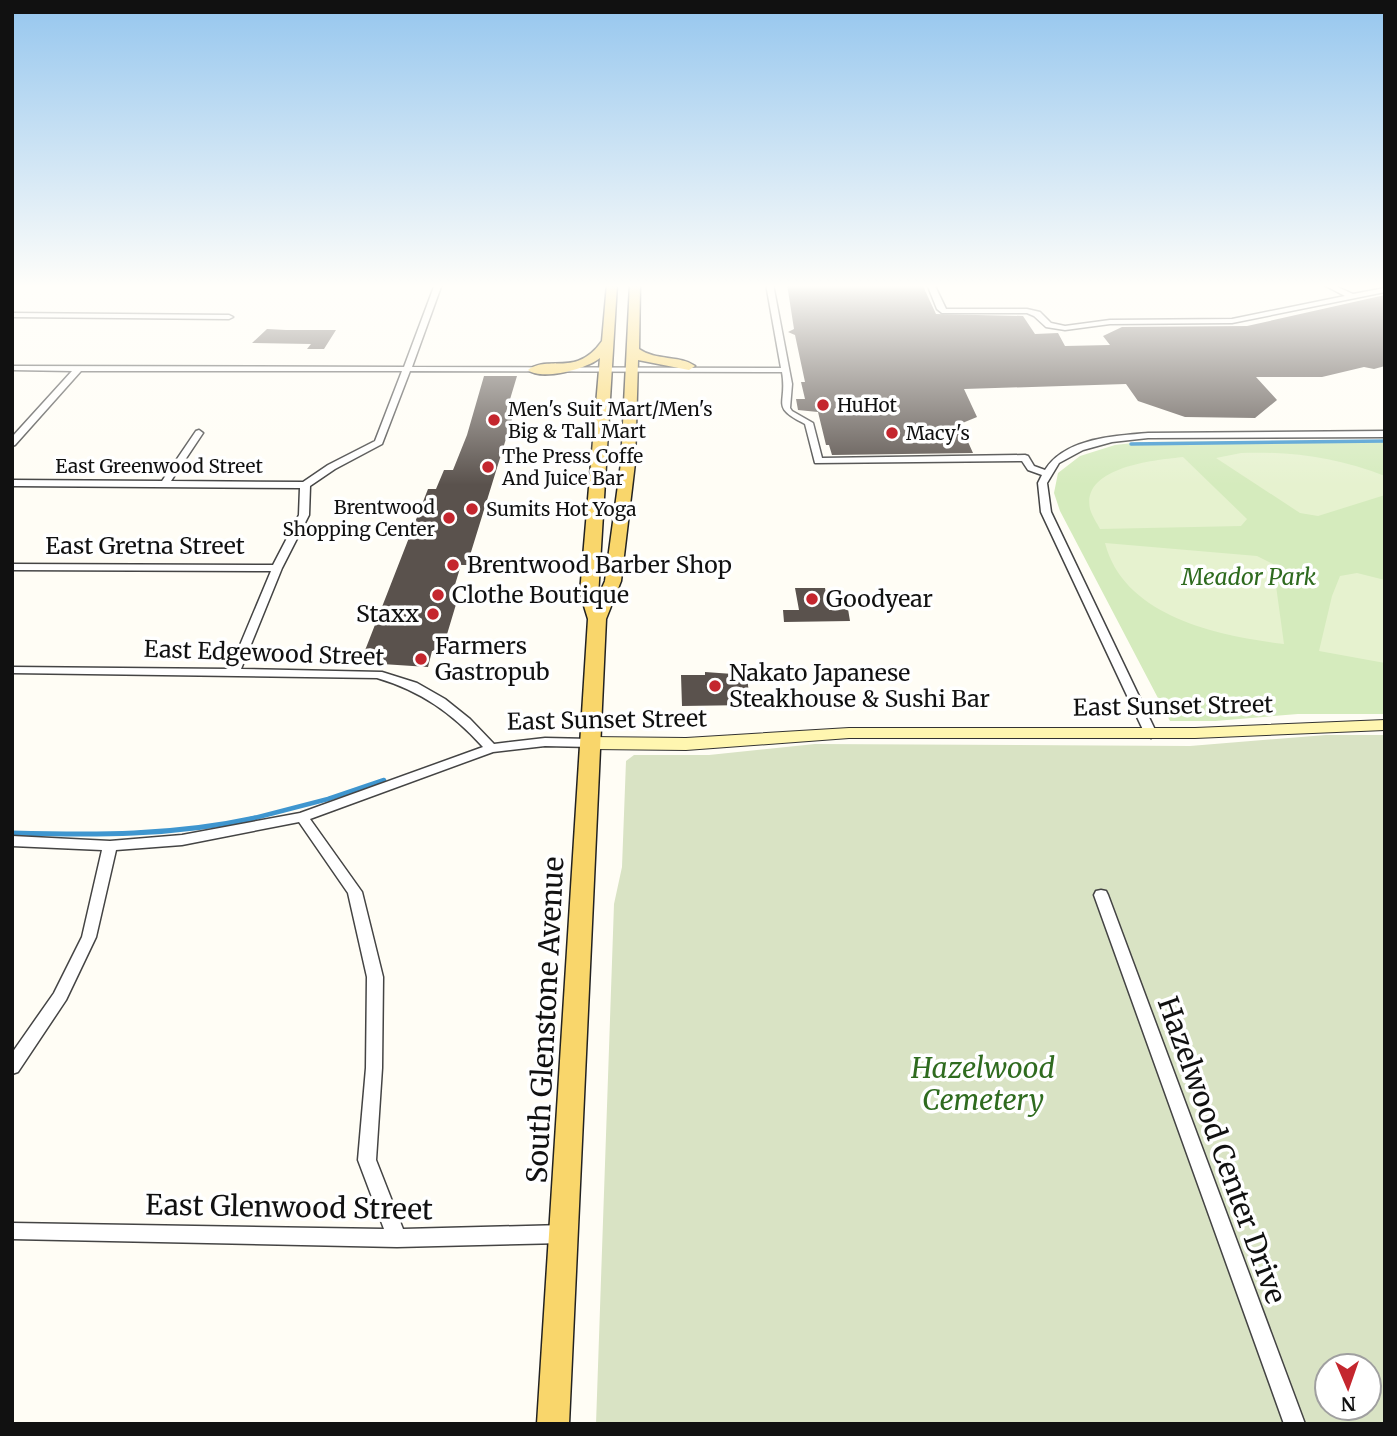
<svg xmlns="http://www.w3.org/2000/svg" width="1397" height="1436" font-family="Merriweather,serif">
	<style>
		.green { fill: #d5ebbd }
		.cemetery { fill: #d9e3c4; fill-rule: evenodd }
		.pitch { fill: #e6f2cf }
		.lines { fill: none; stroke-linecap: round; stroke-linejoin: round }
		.stream-far2 { stroke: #3f96cf; stroke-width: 3.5 }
		.stream-far1 { stroke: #3f96cf; stroke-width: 4.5 }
		.stream { stroke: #3f96cf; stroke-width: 5 }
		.building { fill: #5a524d }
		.street-casing { stroke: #444; stroke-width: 3 }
		.secondary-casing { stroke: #333; stroke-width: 2 }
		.primary-casing { stroke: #222; stroke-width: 3 }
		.street { fill: #fff; fill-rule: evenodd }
		.secondary { fill: #fff6b0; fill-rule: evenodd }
		.primary { fill: #f9d66b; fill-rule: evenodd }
		.poi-dot { fill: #c4262e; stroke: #fff; stroke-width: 2.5 }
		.labels { text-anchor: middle; stroke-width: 7; stroke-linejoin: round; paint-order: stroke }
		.far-poi-label { font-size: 19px; fill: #111; stroke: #fff; text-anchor: start }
		.far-street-label { font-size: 19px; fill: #111; stroke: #fff }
		.street-label { font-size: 23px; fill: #111; stroke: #fff }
		.poi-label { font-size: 23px; fill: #111; stroke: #fff; text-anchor: start }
		.park-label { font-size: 23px; font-style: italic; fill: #2f6b1f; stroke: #fff }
		.near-street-label { font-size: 28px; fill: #111; stroke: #fff }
		.near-park-label { font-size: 28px; font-style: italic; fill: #2f6b1f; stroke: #fff }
	</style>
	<rect width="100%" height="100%" fill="#fffdf5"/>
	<!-- green -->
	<path class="green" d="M1385,440v274h-87l-83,7h-45l-110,-210 -6,-18 4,-20 22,-17 35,-11 26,-3z"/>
	<!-- cemetery -->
	<path class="cemetery" d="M1326,735h59v689h-789l18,-520 8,-37 4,-106 8,-6h75l106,-11 375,2zM1327,1366h42v42h-42z"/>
	<!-- pitch -->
	<path class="pitch" d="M1241,453c50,-2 97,5 144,23v19l-67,21 -18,-3 -84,-55z
		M1183,457l64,62 -6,7 -141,3c-3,-6 -8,-13 -10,-20 -9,-43 67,-49 93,-52z
		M1105,543l152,13 16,8 11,80c-65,-8 -160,-27 -179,-101z
		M1357,573l28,7v83l-66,-12 13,-55 8,-20z"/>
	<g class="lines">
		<!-- stream-far2 -->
		<path class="stream-far2" d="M1131,444l254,-3"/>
		<!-- stream-far1 -->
		<path class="stream-far1" d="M247,820l81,-21 56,-19"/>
		<!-- stream -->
		<path class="stream" d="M12,833c84,2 160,3 243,-15"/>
	</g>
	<!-- building -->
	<path class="building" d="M787,284h135l14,30 87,2 12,18 23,-1 7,13 45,-1 -7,-9 19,-9 125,-1 138,-31v71l-11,3 -10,-2 -42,10h-66l21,23 -22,18 -70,-1 -47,-16 -12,-17 -162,5 13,28 -17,7 13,29 -141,2 -3,-10h-3l-8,-33 -20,-2 -2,-11h9l-4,-17h4l-10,-47 -7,-3 6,-3z
		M267,329l19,1h50l-12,19h-17l4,-5 -59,-1z
		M484,376h33l-12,40h8l-46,149h-6l-11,36h7l-15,50h-10l-4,16 -46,-3 2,-5h-11l3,-6h-12l64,-164h8l8,-19h9l14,-35z
		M795,588h30l4,22 19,-1 2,12 -66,1 -1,-12h16z
		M705,672l42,3 3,30 -68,1 -1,-31h24z"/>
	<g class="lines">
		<!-- street casing -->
		<g class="street-casing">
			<path id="street" d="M435,284h7l-30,83 369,1 -15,-84h7l19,100 -2,24 2,3 21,12 9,35 203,-3 3,1 6,10 11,4c20,-32 69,-34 103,-37l237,-2v6l-237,1 -36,4 -29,8 -24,13 -12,20 4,29 106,222 -6,4 -6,-4 -104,-222 -3,-29 4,-8 -14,-5 -6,-9 -207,2 -10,-39c-36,-18 -17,-19 -23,-52l-372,-1 -28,73 -47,25 -25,17 -1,29 -27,53 -41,101 141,3 35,11 28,16 25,20 24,25 51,-6 46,1 6,4 -6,4 -46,-1 -52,6 -183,67 52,73 21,85 -1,91 -6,92 27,69 161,-4 7,3 2,6 -2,6 -7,3 -167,4 -385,-8v-16l372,6 -26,-69 8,-92 1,-91 -19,-84 -49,-71 -117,23 -66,5 -20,87 -30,63 -48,72 -6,2v-21l42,-60 28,-56 20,-87 -90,-4v-10l98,5 72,-6 118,-22 183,-66c-31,-34 -62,-56 -106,-69l-365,-5v-6l218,2 41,-98 -259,-1v-6l261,1 26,-50 1,-27 -288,-2v-6l150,1 34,-50 3,-1 4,3 -32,48 132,1 25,-17 47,-24 27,-70h-321l-66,74 -3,1v-9l60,-66 -60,-1v-4l392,1z
				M927,284h7l12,25h81l13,3 11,11 14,3 45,-6 122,-1 113,-23 -23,-12h9l22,10 32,-6v4l-153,31 -122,1 -45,6 -19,-3 -12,-11 -7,-3h-85l-5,-4z
				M12,313l217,2 4,2 -4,2 -217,-2z
				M1101,890l5,1 2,4 197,529h-21l-190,-529 2,-4z"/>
		</g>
		<!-- secondary casing -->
		<g class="secondary-casing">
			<path id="secondary" d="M1385,720v10l-190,8h-346l-163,12 -95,-1 -9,-6 9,-6 95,1 163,-10h346z"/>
		</g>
		<!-- primary casing -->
		<g class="primary-casing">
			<path id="primary" d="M607,284h10l-19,313 7,-16 16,-118 9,-179h10l-1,65c17,12 41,6 56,17l-6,4 -51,-10 -3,103 -14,118 -15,38 -37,805h-32l51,-805 -8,-26 20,-235c-14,11 -58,23 -72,12 21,-16 48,8 74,-29z"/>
		</g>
		<!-- street -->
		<use href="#street" class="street"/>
		<!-- secondary -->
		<use href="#secondary" class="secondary"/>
		<!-- primary -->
		<use href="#primary" class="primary"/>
	</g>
	<!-- sky -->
	<linearGradient id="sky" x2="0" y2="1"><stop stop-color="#95c6ee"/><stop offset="0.59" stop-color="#fffefa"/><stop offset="1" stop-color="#fffefa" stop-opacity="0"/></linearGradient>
	<rect width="1397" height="485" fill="url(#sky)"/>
	<!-- markers -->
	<g class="poi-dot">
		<circle cx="823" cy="405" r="7"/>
		<circle cx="494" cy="420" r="7"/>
		<circle cx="892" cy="433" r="7"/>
		<circle cx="488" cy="467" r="7"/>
		<circle cx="472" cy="509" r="7"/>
		<circle cx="449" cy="518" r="7"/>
		<circle cx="453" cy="565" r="7"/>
		<circle cx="438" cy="595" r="7"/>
		<circle cx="812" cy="599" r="7"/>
		<circle cx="433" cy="614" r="7"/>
		<circle cx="421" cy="659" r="7"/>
		<circle cx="715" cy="686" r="7"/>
	</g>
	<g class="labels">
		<!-- far-poi labels -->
		<g class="far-poi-label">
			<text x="837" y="412">HuHot</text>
			<text x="508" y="416">Men's Suit Mart/Men's<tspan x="508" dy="22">Big &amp; Tall Mart</tspan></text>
			<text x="906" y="440">Macy's</text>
			<text x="502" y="463">The Press Coffe<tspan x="502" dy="22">And Juice Bar</tspan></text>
			<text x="435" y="514" text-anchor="end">Brentwood<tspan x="435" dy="22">Shopping Center</tspan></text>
			<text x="486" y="516">Sumits Hot Yoga</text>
		</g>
		<!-- far-street labels -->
		<g class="far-street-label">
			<text x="159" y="473">East Greenwood Street</text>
		</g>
		<!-- street labels -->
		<g class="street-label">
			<text x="145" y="554">East Gretna Street</text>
			<text transform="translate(264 653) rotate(2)" y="8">East Edgewood Street</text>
			<text transform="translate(1173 706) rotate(-1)" y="8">East Sunset Street</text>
			<text transform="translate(607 720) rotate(-1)" y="8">East Sunset Street</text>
		</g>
		<!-- poi labels -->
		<g class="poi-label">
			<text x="467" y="573">Brentwood Barber Shop</text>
			<text x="452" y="603">Clothe Boutique</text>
			<text x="826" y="607">Goodyear</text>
			<text x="419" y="622" text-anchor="end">Staxx</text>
			<text x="435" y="654">Farmers<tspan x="435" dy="26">Gastropub</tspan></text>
			<text x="729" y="681">Nakato Japanese<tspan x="729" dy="26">Steakhouse &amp; Sushi Bar</tspan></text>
		</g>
		<!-- park labels -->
		<g class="park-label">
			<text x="1249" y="585">Meador Park</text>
		</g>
		<!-- near-street labels -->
		<g class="near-street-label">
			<text transform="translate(545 1020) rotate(-87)" y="10">South Glenstone Avenue</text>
			<text transform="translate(1222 1150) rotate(70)" y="10">Hazelwood Center Drive</text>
			<text transform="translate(289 1207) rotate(1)" y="10">East Glenwood Street</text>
		</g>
		<!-- near-park labels -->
		<g class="near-park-label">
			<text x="983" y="1078">Hazelwood<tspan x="983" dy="32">Cemetery</tspan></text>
		</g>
	</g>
	<!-- border -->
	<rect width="1397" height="1436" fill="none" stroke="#111111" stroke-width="28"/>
	<!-- north arrow -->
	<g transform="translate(1348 1387) rotate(178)"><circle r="33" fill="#ffffff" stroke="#a0a0a0" stroke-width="2"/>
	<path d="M0-5L12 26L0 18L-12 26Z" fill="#c4262e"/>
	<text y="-10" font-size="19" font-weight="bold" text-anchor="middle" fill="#111111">N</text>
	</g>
</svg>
